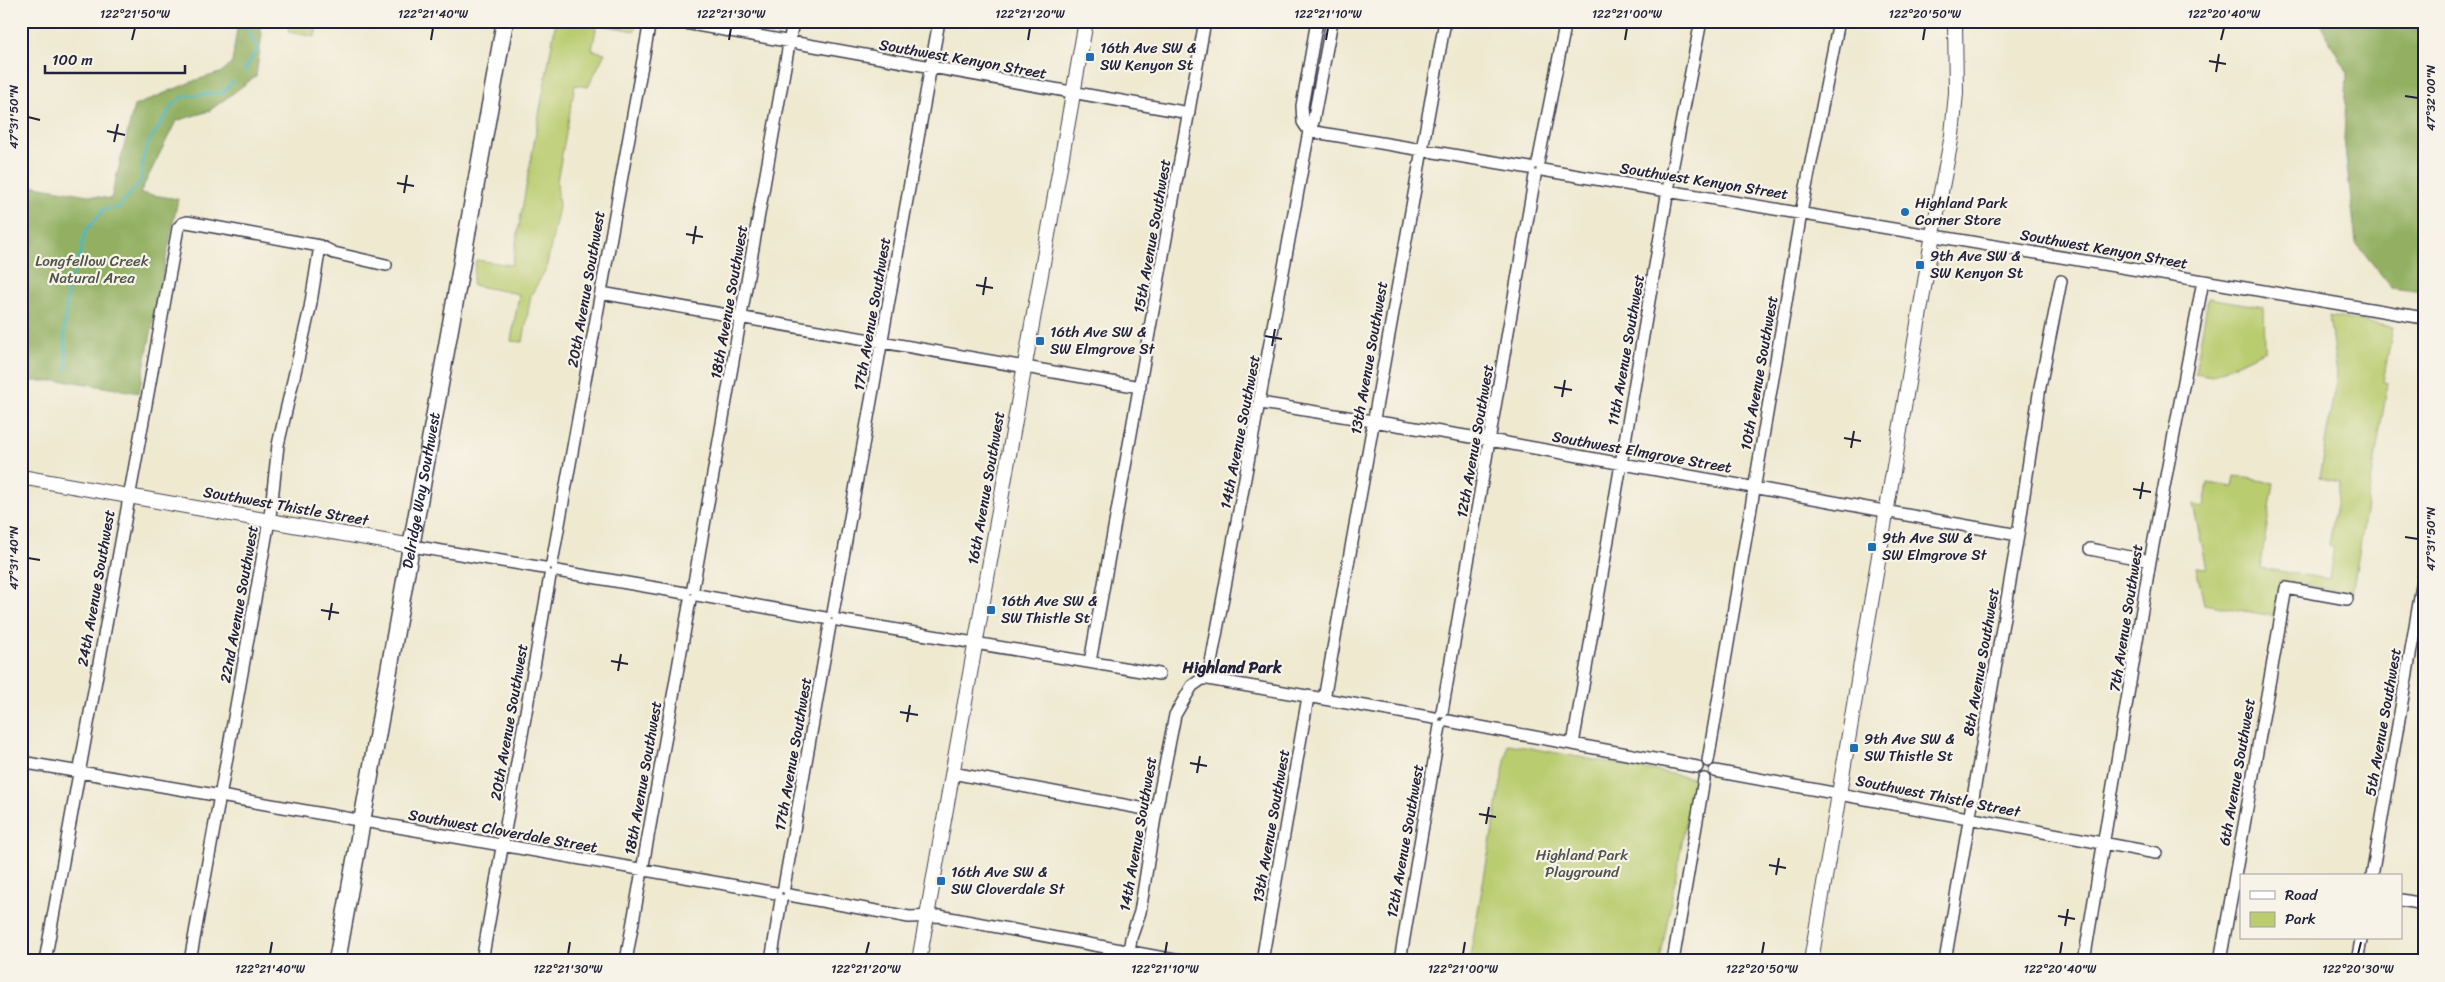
<svg xmlns="http://www.w3.org/2000/svg" width="2445" height="982" font-family="Sriracha,sans-serif">
	<style>
		.green { fill: #bacc6f; stroke: #6e7755 }
		.forest { fill: #93b062; stroke: #5a694e }
		.lines { fill: none; stroke-linecap: round; stroke-linejoin: round }
		.stream { stroke: #49b8c1; stroke-width: 2.5 }
		.minor-casing { stroke: #414051; stroke-width: 14 }
		.tertiary-casing { stroke: #414051; stroke-width: 16 }
		.secondary-casing { stroke: #414051; stroke-width: 19 }
		.minor { stroke: #fff; stroke-width: 11 }
		.tertiary { stroke: #fff; stroke-width: 14 }
		.secondary { stroke: #fff; stroke-width: 16 }
		.ticks { fill: none; stroke: #22223b; stroke-width: 2 }
		.poi-dot { fill: #1f6fb2; stroke: #f7f3e8; stroke-width: 2 }
		.labels { text-anchor: middle; stroke-width: 4.5; stroke-linejoin: round; paint-order: stroke }
		.poi-label { font-size: 15px; fill: #22223b; stroke: #f7f3e8; text-anchor: start }
		.street-label { font-size: 15px; fill: #22223b; stroke: #f7f3e8 }
		.park-label { font-size: 15px; fill: #50554b; stroke: #f7f3e8 }
		.neighbourhood-label { font-size: 16px; font-weight: bold; fill: #22223b; stroke: #f7f3e8 }
		.neatline { fill: none; stroke: #22223b; stroke-width: 2 }
		.ticks-label { font-size: 12px; text-anchor: middle; fill: #22223b }
	</style>
	<rect width="100%" height="100%" fill="#f7f3e8"/>
	<filter id="ink" filterUnits="userSpaceOnUse"><feTurbulence type="fractalNoise" baseFrequency=".02" numOctaves="2"/><feDisplacementMap in="SourceGraphic" scale="10" xChannelSelector="R" yChannelSelector="G"/><feConvolveMatrix kernelMatrix="1 2 1 2 8 2 1 2 1" color-interpolation-filters="sRGB"/></filter>
	<filter id="wash" filterUnits="userSpaceOnUse"><feTurbulence type="fractalNoise" baseFrequency=".0096" numOctaves="4" result="noise"/><feDisplacementMap in="SourceGraphic" scale="20" xChannelSelector="R" yChannelSelector="G"/><feGaussianBlur stdDeviation="1.12" result="paint"/><feColorMatrix in="noise" values="0 0 0 0 0 0 0 0 0 0 0 0 0 0 0 0 0 1.4 0 .05"/><feComposite in="paint" operator="in"/></filter>
	<g filter="url(#wash)">
		<rect width="100%" height="100%" fill="#efe9d0"/>
		<!-- green -->
		<path class="green" d="M290,21h28l-3,16 -27,-5z
			M556,21h81l-2,10 -38,-7 -5,26 13,3 -17,34 -13,-2 -18,96 2,26 -13,62 -15,26 -8,47 -12,-1 8,-47 -47,-9 4,-25 36,5z
			M2208,298l56,9 1,43 -53,26 -17,-3z
			M2329,316l64,11 -10,55 5,1 -36,210 -72,-12 -6,35 -70,-12 -8,-37 11,1 -14,-63 11,2 4,-24 25,4 2,-11 39,7 -14,85 69,11 5,-33 -5,-1 11,-63 -21,-4 18,-104z
			M1508,744l186,34 -34,183h-191z"/>
		<!-- forest -->
		<path class="forest" d="M238,21h20l4,13 -6,42 -47,35 -33,10 -36,72 38,6 -39,194 -70,-12h-42l-6,22v-171l9,-47 81,14 23,-93 62,-26 24,-7 12,-10z
			M2319,21h105v270l-33,-4 -35,-44 -12,-104 3,-66z"/>
		<g class="lines">
			<!-- stream -->
			<path class="stream" d="M244,71l14,-23 -10,-17v-10
				M67,369l-3,-38 4,-44 13,-35 4,-20 19,-23 14,-1 23,-27 2,-22 5,-16 27,-41 10,-6 37,-3 11,-11"/>
		</g>
	</g>
	<g filter="url(#ink)">
		<g class="lines">
			<!-- minor casing -->
			<g class="minor-casing">
				<path id="minor" d="M674,21l515,92
					M1309,131l221,37
					M1309,131l-6,-9 -1,-16 15,-85
					M1538,163l28,-142
					M1542,170l882,148
					M601,293l539,94
					M1261,403l229,37 528,95
					M412,546l132,22
					M2090,549l60,12
					M552,563l98,-542
					M557,571l128,22
					M693,588l100,-567
					M697,595l128,23
					M833,613l106,-592
					M838,620l321,54
					M1090,662l115,-641
					M1208,679l101,-548 4,-9 19,-101
					M1324,699l121,-678
					M1442,712l93,-536
					M1448,721l249,46
					M1573,744l95,-554 33,-169
					M1708,761l93,-548 38,-192
					M21,762l194,33
					M1715,771l441,82
					M952,773l204,38
					M221,791l50,-282 7,-64 32,-137 10,-62
					M226,797l550,96
					M2372,876l52,-302
					M784,887l46,-262
					M789,895l120,22 30,-1 241,45
					M2401,900l23,4
					M45,961l133,-733 5,-5 4,-1 133,24 14,7 52,12
					M190,961l29,-160
					M482,961l68,-385
					M626,961l64,-361
					M771,961l10,-61
					M1128,961l3,-23 9,-26 16,-101 19,-96 17,-29 10,-7h6l226,39
					M1262,961l46,-264
					M1400,961l40,-235
					M1673,961l31,-182
					M1945,961l73,-426 22,-148 21,-106
					M2084,961l66,-400 53,-280
					M2220,961l66,-373 61,11
					M2357,961l4,-21"/>
			</g>
			<!-- tertiary casing -->
			<g class="tertiary-casing">
				<path id="tertiary" d="M21,477l391,69
					M919,961l167,-940
					M1811,961l122,-727 19,-99 4,-42 -1,-72"/>
			</g>
			<!-- secondary casing -->
			<g class="secondary-casing">
				<g id="secondary">
					<path id="s1" d="M337,961l168,-940"/>
				</g>
			</g>
			<!-- minor -->
			<use href="#minor" class="minor"/>
			<!-- tertiary -->
			<use href="#tertiary" class="tertiary"/>
			<!-- secondary -->
			<use href="#secondary" class="secondary"/>
		</g>
	</g>
	<!-- ticks -->
	<path class="ticks" d="M132,40l3,-12M431,40l2,-12M729,40l2,-12M1028,40l2,-12M1326,40l2,-12M1625,40l2,-12M1923,40l2,-12M2221,40l3,-12M2209,61l17,3M2216,72l3,-18M2405,96l13,2M28,117l12,3M107,131l18,4M114,142l4,-18M397,183l17,3M404,193l3,-18M686,234l17,3M693,244l3,-18M976,285l17,3M983,295l3,-18M1265,336l17,3M1272,346l3,-17M1554,387l18,3M1562,397l3,-17M1844,438l17,3M1851,448l3,-17M2133,489l18,3M2140,499l3,-17M2405,537l13,2M28,558l12,2M321,610l18,3M329,620l3,-17M611,661l17,3M618,671l3,-17M900,712l18,3M907,722l3,-17M1190,763l17,3M1197,773l3,-17M1479,814l17,3M1486,824l3,-17M1769,865l17,3M1776,875l3,-17M2058,916l17,3M2065,926l3,-17M270,954l2,-12M568,954l2,-12M866,954l3,-12M1165,954l2,-12M1463,954l2,-12M1762,954l2,-12M2060,954l2,-12M2358,954l3,-12"/>
	<!-- markers -->
	<g class="poi-dot">
		<rect x="1085" y="52" width="10" height="10" rx="2.5"/>
		<circle cx="1905" cy="212" r="5"/>
		<rect x="1915" y="260" width="10" height="10" rx="2.5"/>
		<rect x="1035" y="336" width="10" height="10" rx="2.5"/>
		<rect x="1867" y="542" width="10" height="10" rx="2.5"/>
		<rect x="986" y="605" width="10" height="10" rx="2.5"/>
		<rect x="1849" y="743" width="10" height="10" rx="2.5"/>
		<rect x="936" y="876" width="10" height="10" rx="2.5"/>
	</g>
	<g class="labels">
		<!-- poi labels -->
		<g class="poi-label">
			<text x="1100" y="53">16th Ave SW &amp;<tspan x="1100" dy="17">SW Kenyon St</tspan></text>
			<text x="1915" y="208">Highland Park<tspan x="1915" dy="17">Corner Store</tspan></text>
			<text x="1930" y="261">9th Ave SW &amp;<tspan x="1930" dy="17">SW Kenyon St</tspan></text>
			<text x="1050" y="337">16th Ave SW &amp;<tspan x="1050" dy="17">SW Elmgrove St</tspan></text>
			<text x="1882" y="543">9th Ave SW &amp;<tspan x="1882" dy="17">SW Elmgrove St</tspan></text>
			<text x="1001" y="606">16th Ave SW &amp;<tspan x="1001" dy="17">SW Thistle St</tspan></text>
			<text x="1864" y="744">9th Ave SW &amp;<tspan x="1864" dy="17">SW Thistle St</tspan></text>
			<text x="951" y="877">16th Ave SW &amp;<tspan x="951" dy="17">SW Cloverdale St</tspan></text>
		</g>
		<!-- street labels -->
		<g class="street-label">
			<text transform="translate(963 59) rotate(10)" y="5">Southwest Kenyon Street</text>
			<text transform="translate(1704 181) rotate(9)" y="5">Southwest Kenyon Street</text>
			<text transform="translate(1152 236) rotate(-80)" y="5">15th Avenue Southwest</text>
			<text transform="translate(2104 249) rotate(10)" y="5">Southwest Kenyon Street</text>
			<text transform="translate(586 289) rotate(-80)" y="5">20th Avenue Southwest</text>
			<text transform="translate(729 302) rotate(-80)" y="5">18th Avenue Southwest</text>
			<text transform="translate(872 314) rotate(-80)" y="5">17th Avenue Southwest</text>
			<text transform="translate(1626 350) rotate(-80)" y="5">11th Avenue Southwest</text>
			<text transform="translate(1369 358) rotate(-80)" y="5">13th Avenue Southwest</text>
			<text transform="translate(1759 373) rotate(-80)" y="5">10th Avenue Southwest</text>
			<text transform="translate(1240 432) rotate(-79)" y="5">14th Avenue Southwest</text>
			<text transform="translate(1475 441) rotate(-80)" y="5">12th Avenue Southwest</text>
			<text transform="translate(1642 452) rotate(10)" y="5">Southwest Elmgrove Street</text>
			<text transform="translate(986 488) rotate(-80)" y="5">16th Avenue Southwest</text>
			<text dy="5" stroke="none"><textPath href="#s1" startOffset="478">Delridge Way Southwest</textPath></text>
			<text transform="translate(286 506) rotate(10)" y="5">Southwest Thistle Street</text>
			<text transform="translate(96 588) rotate(-80)" y="5">24th Avenue Southwest</text>
			<text transform="translate(239 604) rotate(-80)" y="5">22nd Avenue Southwest</text>
			<text transform="translate(2126 618) rotate(-81)" y="5">7th Avenue Southwest</text>
			<text transform="translate(1981 662) rotate(-80)" y="5">8th Avenue Southwest</text>
			<text transform="translate(509 722) rotate(-80)" y="5">20th Avenue Southwest</text>
			<text transform="translate(2383 722) rotate(-80)" y="5">5th Avenue Southwest</text>
			<text transform="translate(793 754) rotate(-80)" y="5">17th Avenue Southwest</text>
			<text transform="translate(2237 772) rotate(-80)" y="5">6th Avenue Southwest</text>
			<text transform="translate(643 778) rotate(-80)" y="5">18th Avenue Southwest</text>
			<text transform="translate(1938 796) rotate(11)" y="5">Southwest Thistle Street</text>
			<text transform="translate(1271 826) rotate(-80)" y="5">13th Avenue Southwest</text>
			<text transform="translate(503 831) rotate(10)" y="5">Southwest Cloverdale Street</text>
			<text transform="translate(1138 834) rotate(-80)" y="5">14th Avenue Southwest</text>
			<text transform="translate(1405 841) rotate(-80)" y="5">12th Avenue Southwest</text>
		</g>
		<!-- park labels -->
		<g class="park-label">
			<text x="92" y="266">Longfellow Creek<tspan x="92" dy="17">Natural Area</tspan></text>
			<text x="1582" y="860">Highland Park<tspan x="1582" dy="17">Playground</tspan></text>
		</g>
		<!-- neighbourhood labels -->
		<g class="neighbourhood-label">
			<text x="1232" y="673">Highland Park</text>
		</g>
	</g>
	<!-- margin -->
	<rect width="2445" height="982" fill="none" stroke="#f7f3e8" stroke-width="55"/>
	<!-- legend -->
	<rect x="2240" y="874" width="162" height="65" fill="#f7f3e8" stroke="#a29fa3"/>
	<rect x="2250" y="891" width="25" height="8" fill="#ffffff" stroke="#a29fa3"/>
	<text x="2285" y="900" font-size="15" fill="#22223b">Road</text>
	<rect x="2250" y="912" width="25" height="15" fill="#bacc6f" stroke="#a29fa3"/>
	<text x="2285" y="924" font-size="15" fill="#22223b">Park</text>
	<!-- scale -->
	<path d="M45 65v8h140v-8" fill="none" stroke="#22223b" stroke-width="2.5"/>
	<text x="52" y="65" font-size="15" fill="#22223b" stroke="#f7f3e8" stroke-width="4" paint-order="stroke">100 m</text>
	<rect x="28" y="28" width="2390" height="926" class="neatline"/>
	<g class="ticks-label">
		<text x="135" y="18">122°21'50"W</text>
		<text x="433" y="18">122°21'40"W</text>
		<text x="731" y="18">122°21'30"W</text>
		<text x="1030" y="18">122°21'20"W</text>
		<text x="1328" y="18">122°21'10"W</text>
		<text x="1627" y="18">122°21'00"W</text>
		<text x="1925" y="18">122°20'50"W</text>
		<text x="2224" y="18">122°20'40"W</text>
		<text transform="translate(2431 98) rotate(-90)" y="4">47°32'00"N</text>
		<text transform="translate(14 117) rotate(-90)" y="4">47°31'50"N</text>
		<text transform="translate(2431 539) rotate(-90)" y="4">47°31'50"N</text>
		<text transform="translate(14 558) rotate(-90)" y="4">47°31'40"N</text>
		<text x="270" y="973">122°21'40"W</text>
		<text x="568" y="973">122°21'30"W</text>
		<text x="866" y="973">122°21'20"W</text>
		<text x="1165" y="973">122°21'10"W</text>
		<text x="1463" y="973">122°21'00"W</text>
		<text x="1762" y="973">122°20'50"W</text>
		<text x="2060" y="973">122°20'40"W</text>
		<text x="2358" y="973">122°20'30"W</text>
	</g>
</svg>
